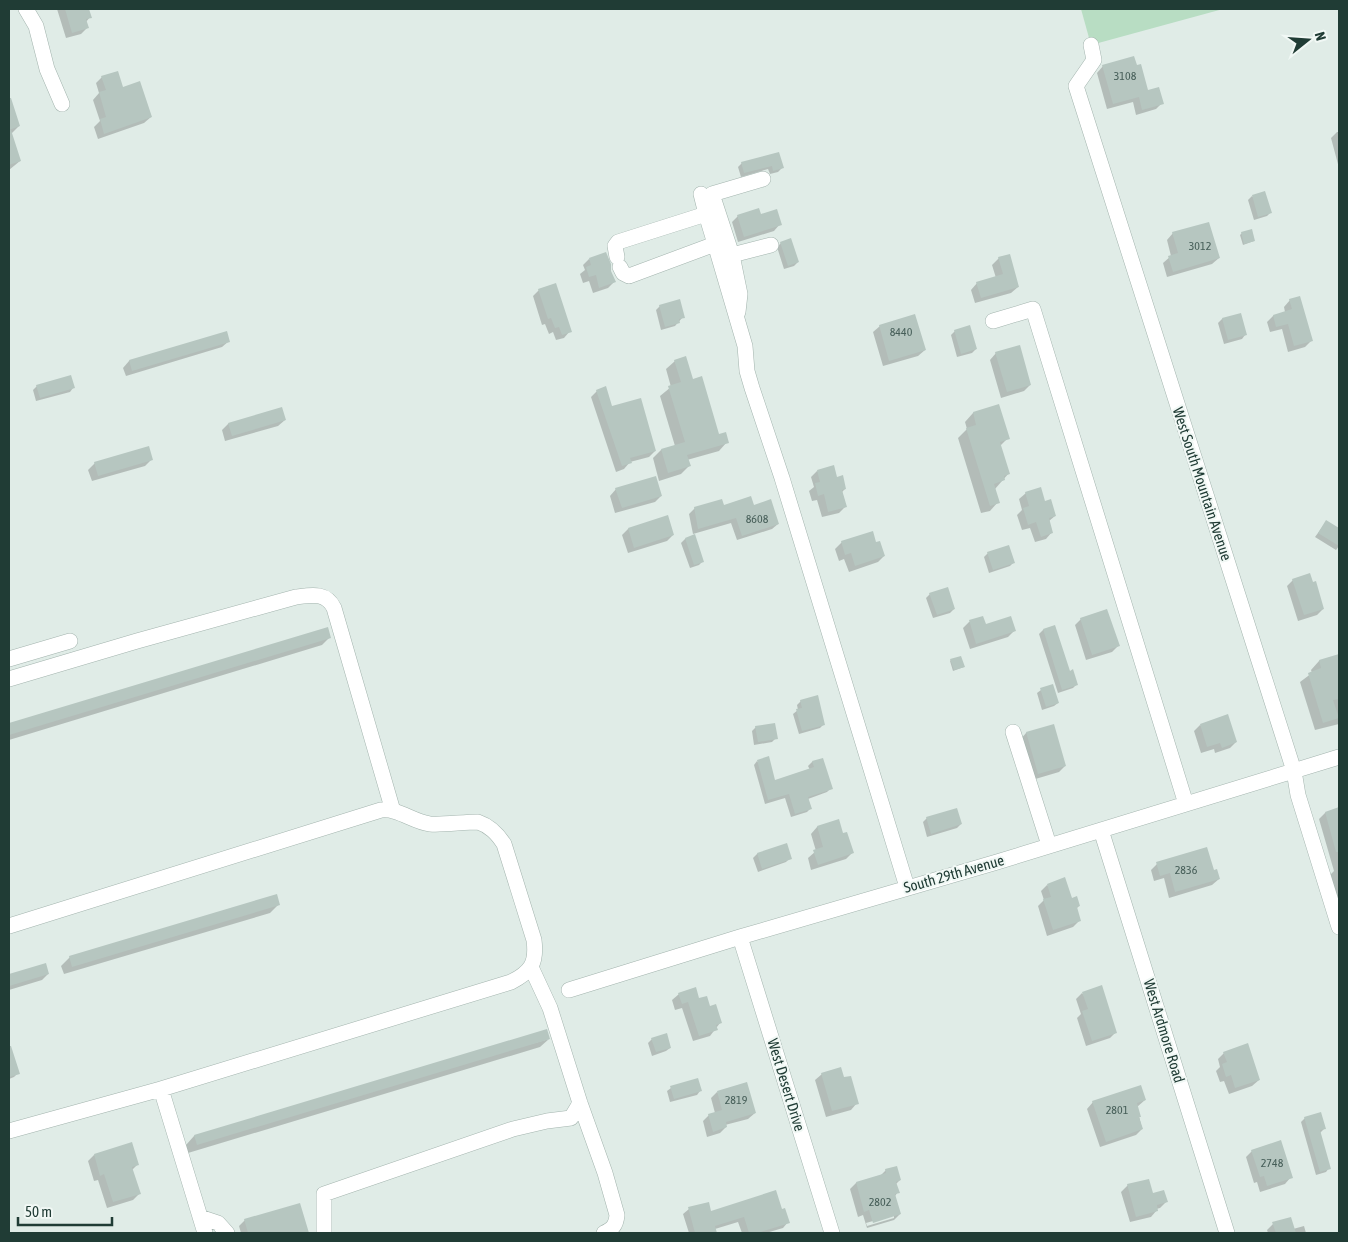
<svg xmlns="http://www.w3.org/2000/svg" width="1348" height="1242" font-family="'Asap Condensed',sans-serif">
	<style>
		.green { fill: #b8ddc3 }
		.shadow { fill: #0003; fill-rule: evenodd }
		.building { fill: #b6c6c0 }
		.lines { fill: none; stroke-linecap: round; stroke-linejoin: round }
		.minor-casing { stroke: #a3b4ae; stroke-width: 16 }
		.minor { stroke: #fff; stroke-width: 15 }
		.labels { text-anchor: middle; stroke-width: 4; stroke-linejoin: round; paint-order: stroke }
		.number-label { font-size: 12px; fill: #465e58 }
		.street-label { font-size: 15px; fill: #203c35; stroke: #f1f8f5 }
	</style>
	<rect width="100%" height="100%" fill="#e0ece7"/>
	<!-- green -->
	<path class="green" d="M1081,9h142l-132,36z"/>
	<!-- shadow -->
	<path class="shadow" d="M57,9h31l2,8 -4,5 1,6 -6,6 -15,4z
		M1103,66l45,26 14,11 -6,6 -20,6 -3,-13 -26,7 -10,-36z
		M102,77l20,11 29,29 -7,6 -46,16 -4,-12 6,-6 -7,-21 6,-7 -3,-10z
		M14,112l5,14 -8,8 9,27 -11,9v-56z
		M1337,132h2v36l-8,-30z
		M778,153l4,15 -4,4 -8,2 -2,-5 -27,8 -3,-10 4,-4z
		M1252,196l18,17 -3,3 -13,4 -6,-20z
		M760,215l20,9 -6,7 -36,11 -6,-20 6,-6z
		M1173,233l46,25 -7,6 -45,13 -4,-14 8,-7 -4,-16z
		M1242,233l12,8 -11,4 -3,-10z
		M781,243l17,19 -4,4 -10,3 -7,-22z
		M999,258l19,29 -7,6 -36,10 -4,-13 6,-7 19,-5 -4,-13z
		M589,259l21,12 4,11 -6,6 -15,5 -4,-12 -6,2 -3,-9 5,-4 -2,-5z
		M539,290l31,41 -6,7 -8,2 -3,-8 -4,2 -4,-10 -3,1 -9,-29z
		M1290,300l21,41 -6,6 -17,5 -6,-23 -12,3 -3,-10 6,-6 12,-4 -1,-5z
		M660,306l23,11 -8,9 -14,4 -5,-20z
		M1240,315l5,20 -3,4 -18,5 -6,-21 4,-4z
		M880,326l45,24 -7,6 -35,10 -10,-34z
		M955,331l21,18 -4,4 -15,4 -6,-22z
		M229,341l-7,6 -96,29 -3,-8 6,-7z
		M996,353l34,32 -6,6 -23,7 -11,-38z
		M675,361l17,19 27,56 8,6 -8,9 -32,9 2,6 -8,8 -22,7 -6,-23 8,-8 14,-4 -15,-50 11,-9 -5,-18z
		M37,386l36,2 -3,4 -34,9 -3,-11z
		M597,391l58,60 -6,6 -19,5 -6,7 -8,3 -25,-75z
		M998,406l10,32 -8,8 9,27 -14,16 3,13 -8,9 -9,2 -23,-75 9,-9 -2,-7 8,-9z
		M285,420l-7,6 -53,15 -3,-11 6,-6z
		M151,460l-6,6 -53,15 -4,-11 7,-7z
		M817,471l19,7 9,11 -3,3 4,14 -7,7 -17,4 -5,-17 -5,1 -3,-10 5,-4 -3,-10z
		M616,489l45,7 -6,6 -40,11 -5,-17z
		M1026,493l18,9 11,14 -6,5 3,11 -6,7 -11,3 -5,-14 -8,2 -5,-15 5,-5 -3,-11z
		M753,506l25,18 -6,5 -35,11 -6,-17 -38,11 -4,-20 6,-6z
		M1326,522l13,8v16l-3,4 -21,-13z
		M628,529l45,6 -6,6 -39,12 -6,-18z
		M693,534l10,27 -4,4 -9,3 -9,-25 4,-4 9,-3z
		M842,542l33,1 9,13 -6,6 -29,10 -5,-13 -5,2 -4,-12z
		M988,553l26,9 -4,4 -21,7 -5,-16z
		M1293,580l30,29 -6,6 -19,6 -11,-35z
		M930,594l24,15 -4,4 -17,5 -7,-20z
		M982,617l3,8 29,6 -6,6 -38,12 -7,-21 6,-6z
		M1081,619l37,27 -6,6 -26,8 -11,-35z
		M1055,627l14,45 8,12 -4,4 -15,5 -19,-59 4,-4z
		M327,629l3,8 -8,8 -313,95v-15z
		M1339,655v69l-24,6 -15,-48 12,-9 -1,-3 8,-9z
		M951,660l13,7 -11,4 -3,-10z
		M1041,690l17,13 -4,3 -12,4 -5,-17z
		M801,701l23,23 -4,4 -21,6 -6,-20 5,-4 -1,-5z
		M1200,725l36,17 -6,6 -15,5 -1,-4 -13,4 -7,-22z
		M1053,726l12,40 -6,6 -27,8 -12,-40 6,-7z
		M756,727l20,11 -4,4 -18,3 -2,-14z
		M822,759l9,29 -4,4 -19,7 3,9 -4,4 -16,5 -6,-19 -20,6 -11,-39 3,-4 17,20 36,-11 -2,-4 4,-4z
		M1339,809v92l-2,1 -8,-26 5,-5 -15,-52 6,-6z
		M927,818l34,6 -4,4 -30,9 -4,-15z
		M838,821l4,14 10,18 -6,6 -35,11 -3,-12 8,-7 -5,-17 6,-7z
		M786,845l4,13 -4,4 -28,10 -5,-14 4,-4z
		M1157,864l56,8 6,7 -7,6 -43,13 -5,-20 -10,3 -3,-11z
		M1047,885l32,21 -3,3 4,11 -7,7 -26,9 -9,-30 6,-6 -3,-9z
		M279,904l-9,9 -206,61 -3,-8 9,-9z
		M45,965l3,9 -6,6 -33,10v-14z
		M1082,993l34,39 -6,6 -24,8 -9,-28 4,-4 -5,-15z
		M679,994l19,6 11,8 11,15 -10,13 -17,5 -11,-33 -7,2 -3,-10z
		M549,1039l-9,8 -352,106 -2,-8 8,-9z
		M652,1039l18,9 -4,3 -14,5 -4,-13z
		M1224,1053l35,27 -7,6 -23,8 -5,-13 -4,1 -4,-11 4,-4 -2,-8z
		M16,1064l2,9 -4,4 -5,2v-13z
		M822,1074l35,29 -6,7 -25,7 -11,-37z
		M671,1088l29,3 -3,4 -27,7 -3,-11z
		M717,1092l38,21 -7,6 -23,6 1,2 -6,6 -13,4 -4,-16 6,-6 6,-2 -4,-15z
		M1145,1100l-8,7 5,22 -6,6 -36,12 -13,-38 6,-7z
		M1305,1118l19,11 -4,4 9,35 -3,4 -10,3 -15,-53z
		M1252,1151l39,26 -6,7 -25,8 -3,-10 -3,1 -8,-26z
		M94,1155l43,10 -5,5 7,24 -6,6 -26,8 -9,-28 -4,1 -6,-20z
		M886,1170l14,10 -4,4 2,8 -3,4 5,18 -6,6 -27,8 -4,-13 -5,2 -8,-28 6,-6 24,-7zM894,1215v3l-27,8 -1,-3z
		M1128,1185l24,9 14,8 -6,6 -4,1 1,1 -6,7 -21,5 -9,-30z
		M299,1205l9,28h-67l-2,-7 6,-6z
		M689,1209l21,3 71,-1 7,11 -5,6 -17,5h-24l-4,-11 -23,7 1,4h-27l-6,-19z
		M1273,1224l20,5 11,-3 2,7h-38l-1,-3z"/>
	<!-- building -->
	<path class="building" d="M65,9h24l3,9 -6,1 3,9 -17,5z
		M1134,56l3,9 4,-1 7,26 11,-3 5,17 -22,6 -3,-13 -26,7 -11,-39z
		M118,71l5,16 17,-6 12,36 -48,17 -4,-15 6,-2 -7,-25 7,-2 -5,-14z
		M9,98h2l9,28 -11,4z
		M9,130h2l10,31 -12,4z
		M779,152l5,16 -11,3 -1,-5 -28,7 -3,-11z
		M1265,191l7,22 -14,4 -6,-22z
		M759,208l2,6 16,-5 5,16 -38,12 -7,-22z
		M1209,222l11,36 -47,14 -5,-16 10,-3 -6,-21z
		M1252,229l3,12 -11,3 -3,-12z
		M791,238l8,24 -11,4 -8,-24z
		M606,252l5,12v7l5,11 -17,6 -3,-13 -7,2 -3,-10 5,-2 -2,-7z
		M1010,254l9,33 -38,11 -5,-16 27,-8 -5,-17z
		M556,283l16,49 -10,3 -3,-8 -4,1 -4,-10 -3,1 -10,-30z
		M1300,296l13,45 -19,5 -6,-22 -12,3 -3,-12 19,-6 -3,-10z
		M680,299l5,19 -6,1 1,4 -15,4 -6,-22z
		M1241,313l6,22 -19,5 -6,-22z
		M915,314l11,36 -37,11 -10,-36z
		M970,325l7,24 -16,5 -7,-24z
		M227,331l3,11 -98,29 -3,-11z
		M1020,345l11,40 -24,7 -12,-40z
		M686,356l7,23 9,-3 17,58 7,-2 3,11 -42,12 4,11 -23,7 -7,-24 24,-7 -17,-56 13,-4 -7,-22z
		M71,375l4,13 -35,10 -4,-13z
		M606,386l6,20 29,-8 15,53 -26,7 2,5 -10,3 -26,-76z
		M999,404l11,35 -10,3 10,32 -6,2 1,4 -11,4 6,19 -10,3 -24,-78 10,-3 -3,-13z
		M282,407l4,13 -54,16 -4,-13z
		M149,446l4,14 -55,16 -4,-14z
		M834,465l3,12 6,-2 3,14 -4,1 5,17 -19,5 -4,-18 -6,2 -3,-13 5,-1 -3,-12z
		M656,476l6,20 -40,12 -7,-20z
		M1041,487l4,14 6,-2 5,17 -7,2 4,15 -12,4 -5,-15 -8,3 -5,-17 6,-2 -4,-14z
		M751,496l3,9 17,-6 8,25 -37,12 -6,-18 -38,11 -4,-22 28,-8 2,6z
		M668,515l6,20 -40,13 -6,-20z
		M1326,520l13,8v18l-21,-13z
		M873,531l3,11 4,-1 5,15 -30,10 -4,-13 -6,2 -4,-14z
		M695,534l9,28 -10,3 -9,-27z
		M1009,545l6,18 -22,7 -6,-18z
		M1310,573l3,9 3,-1 8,28 -20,6 -12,-36z
		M948,587l7,22 -18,6 -8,-22z
		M1107,609l13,37 -28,9 -12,-37z
		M983,616l3,8 25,-8 5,15 -40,13 -7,-24z
		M1055,625l15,46 3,-2 5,16 -16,5 -19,-61z
		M328,627l3,11 -322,97v-12z
		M1339,654v45l-6,1 6,18 -16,5 -15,-50 13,-5 -2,-8z
		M961,656l4,11 -11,3 -4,-11z
		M1053,684l6,19 -13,4 -6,-19z
		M818,695l7,30 -23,6 -6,-22 6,-1 -2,-8z
		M1228,714l9,28 -15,6 -2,-5 -13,4 -7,-23z
		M775,723l3,16 -20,3 -3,-16z
		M1054,724l12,42 -28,8 -12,-42z
		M769,756l6,24 39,-13 -2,-6 11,-3 10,31 -25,8 4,12 -17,5 -6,-20 -21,6 -11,-40z
		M1339,807v45h-3l-11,-40z
		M957,808l5,16 -31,10 -5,-17z
		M839,819l4,14 4,-1 7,21 -36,12 -5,-15 10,-3 -6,-21z
		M787,843l5,16 -30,10 -5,-16z
		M1207,847l7,23 3,-1 3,10 -45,13 -5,-19 -10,3 -4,-14z
		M1065,877l7,21 5,-2 3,10 -3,1 4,14 -28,9 -10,-31 8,-2 -4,-13z
		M277,894l3,11 -208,62 -3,-11z
		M46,963l3,11 -40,12v-12z
		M1102,985l15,48 -25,8 -10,-30 6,-2 -6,-17z
		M696,987l3,11 8,-2 3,10 6,-2 6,19 -6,2 2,5 -19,6 -11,-34 -6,2 -4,-11z
		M547,1029l3,10 -353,106 -3,-10z
		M667,1033l4,15 -15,4 -5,-14z
		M1248,1043l12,37 -25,8 -4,-13 -5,2 -4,-13 5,-2 -4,-10z
		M9,1046h2l9,28 -11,3z
		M841,1067l3,10 7,-1 8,28 -27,7 -11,-38z
		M698,1078l4,13 -28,8 -4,-13z
		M747,1082l9,31 -30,9 1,5 -14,5 -5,-18 14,-4 -5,-19z
		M1141,1085l5,15 -9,3 4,14h-2l4,12 -37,13 -14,-41z
		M1321,1112l5,17 -6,1 11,39 -11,3 -16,-55z
		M1281,1140l12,38 -26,8 -3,-10 -4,1 -9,-27z
		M132,1142l7,23 -7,2 9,27 -28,8 -9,-28 -4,2 -6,-22z
		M897,1166l4,14 -5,2 4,11 -5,1 6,20 -28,9 -4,-13 -5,2 -8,-30 30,-9 -1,-4z
		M1149,1179l4,14 11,-3 4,12 -11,3 1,6 -22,6 -9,-33z
		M776,1190l6,19 3,-1 5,15 -33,10h-8l-5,-16 -29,9 2,7h-22l-7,-26 21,-5 2,9z
		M300,1203l9,30h-61l-4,-14z
		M1291,1217l5,16h-20l-4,-11z"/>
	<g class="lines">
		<!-- minor casing -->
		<g class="minor-casing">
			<path id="minor" d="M26,9l10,17 11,43 15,35
				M1091,45l3,15 -18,26 218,685 4,24 41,132
				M706,214l9,30
				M732,255l-20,-61 51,-15
				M617,257l-2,-11 3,-4 88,-28 -5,-20
				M620,267l3,6 6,3 86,-32 30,102 2,25 5,17 30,90 125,409
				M738,312l2,-18 -8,-39 39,-10
				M993,321l40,-12 153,495
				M9,659l61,-18
				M9,679l128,-38 159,-44c16,-2 30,-5 38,11l59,203
				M1013,732l36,113
				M1101,830l126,403
				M9,926l372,-116c17,-2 32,12 49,14 14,1 33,-2 48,-2 12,4 19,11 26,22l30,96c3,23 -3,32 -23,42l-350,107
				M740,937l92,296
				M531,967l19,41 30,95 25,70 12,42c-1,11 -5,14 -13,18
				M569,990l171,-53 257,-75 342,-105
				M9,1131l152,-42 44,144
				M200,1217l18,6 9,10
				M324,1233v-39l189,-65 34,-8 24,-3 9,-15"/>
		</g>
		<!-- minor -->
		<use href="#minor" class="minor"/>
	</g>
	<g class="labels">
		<!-- number labels -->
		<g class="number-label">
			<text x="1125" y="80">3108</text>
			<text x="1200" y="250">3012</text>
			<text x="901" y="336">8440</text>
			<text x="757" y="523">8608</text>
			<text x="1186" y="874">2836</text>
			<text x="736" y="1104">2819</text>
			<text x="1117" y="1114">2801</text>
			<text x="1272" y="1167">2748</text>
			<text x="880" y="1206">2802</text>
		</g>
		<!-- street labels -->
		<g class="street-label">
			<text transform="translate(1202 484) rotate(72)" y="5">West South Mountain Avenue</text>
			<text transform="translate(954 874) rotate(-16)" y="5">South 29th Avenue</text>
			<text transform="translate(1164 1031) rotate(73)" y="5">West Ardmore Road</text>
			<text transform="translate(786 1085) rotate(73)" y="5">West Desert Drive</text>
		</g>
	</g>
	<!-- border -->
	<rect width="1348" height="1242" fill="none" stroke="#203c35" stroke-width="20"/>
	<!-- north arrow -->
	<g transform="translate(1308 40) rotate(73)" stroke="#f1f8f5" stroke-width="4" paint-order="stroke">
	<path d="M0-4L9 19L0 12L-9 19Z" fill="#203c35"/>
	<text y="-8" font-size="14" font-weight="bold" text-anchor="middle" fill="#203c35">N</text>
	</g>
	<!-- scale -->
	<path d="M18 1217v8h94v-8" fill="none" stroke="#203c35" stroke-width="2.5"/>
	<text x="25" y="1217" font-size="15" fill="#203c35" stroke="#f1f8f5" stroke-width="4" paint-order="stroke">50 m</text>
</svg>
